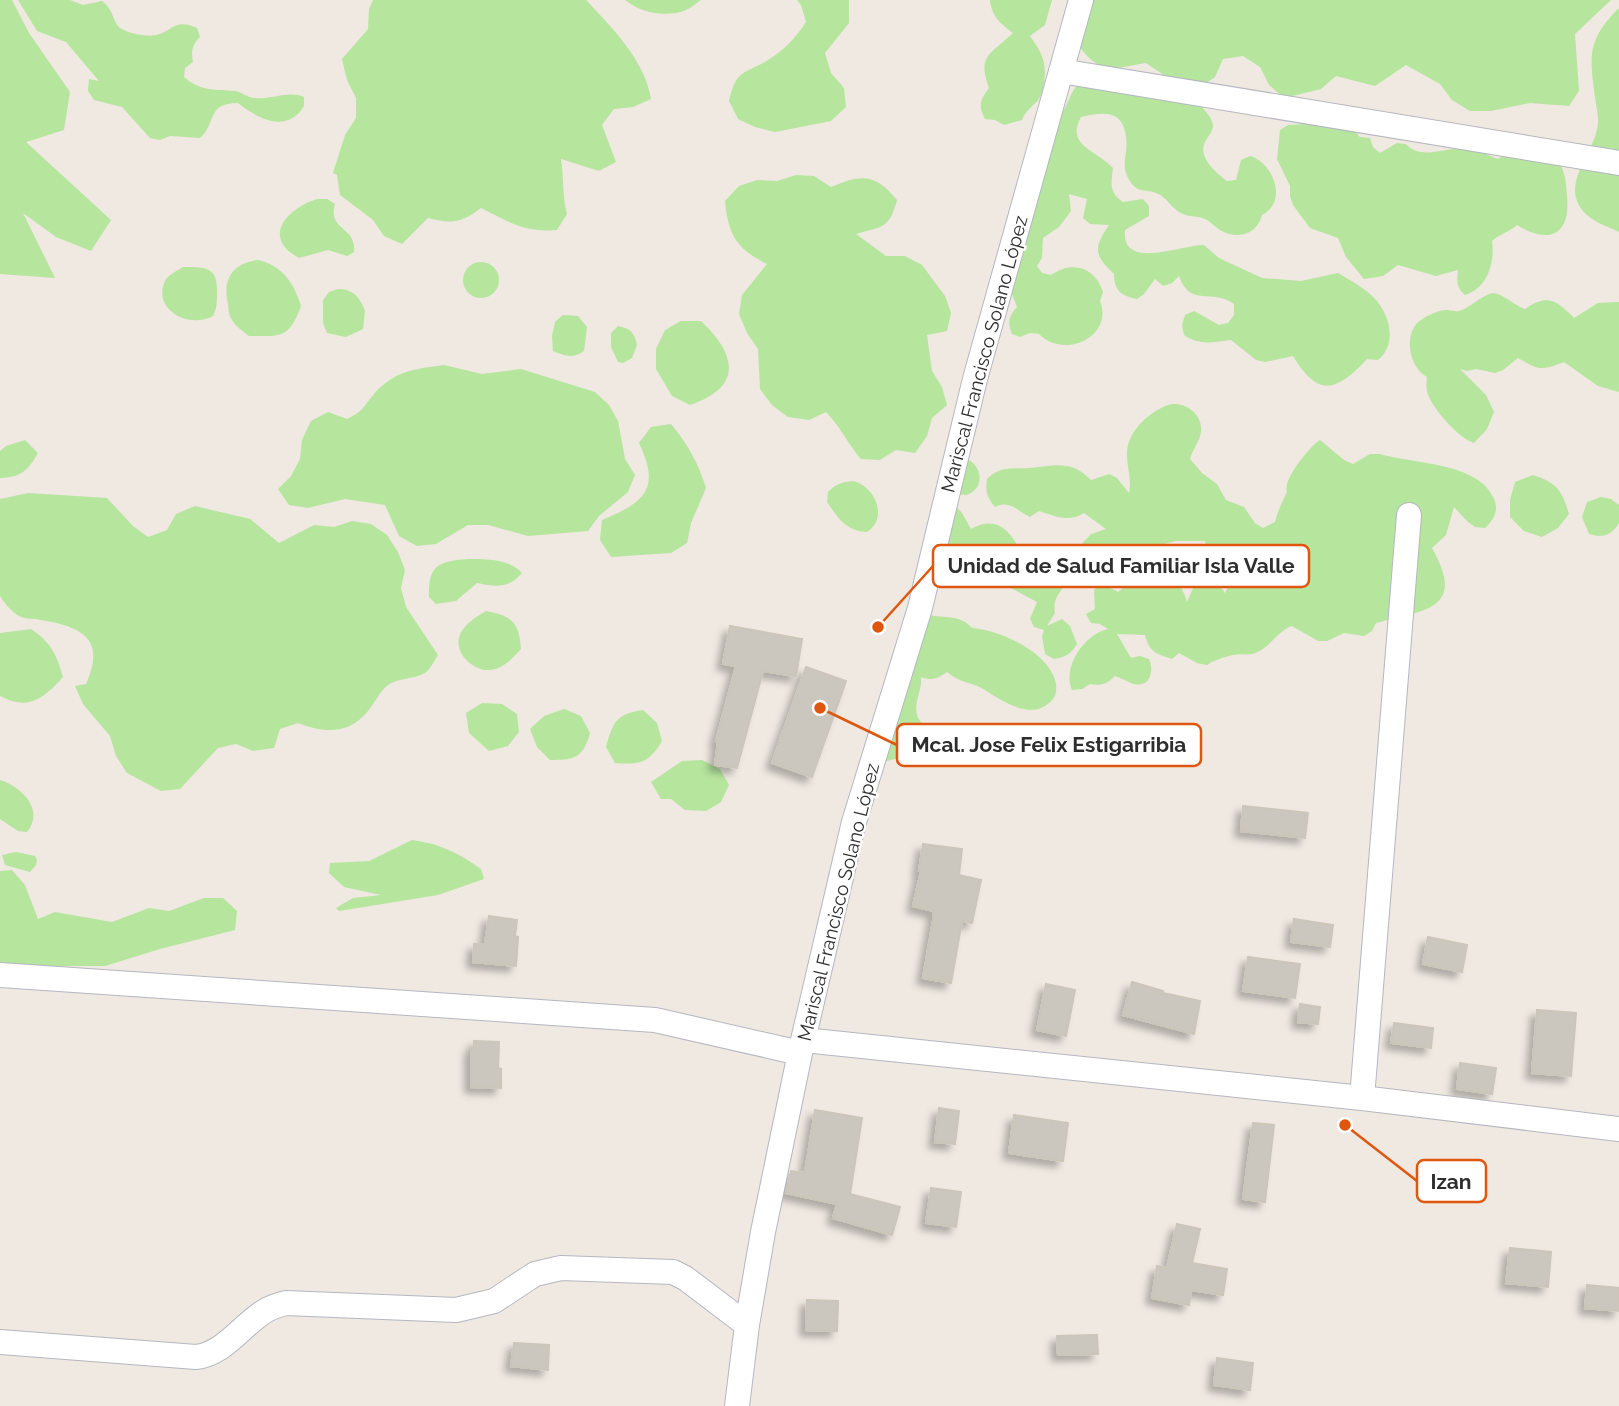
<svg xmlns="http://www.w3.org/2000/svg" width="1619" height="1406" font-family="Raleway,sans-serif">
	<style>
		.green { fill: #b6e59e; fill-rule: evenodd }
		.building { fill: #cbc7bf; stroke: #cbc5ba; stroke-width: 2; filter: url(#shadow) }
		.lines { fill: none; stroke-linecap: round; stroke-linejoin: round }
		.minor-casing { stroke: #b4b7c1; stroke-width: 26 }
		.minor { stroke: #fff; stroke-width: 24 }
		.labels { text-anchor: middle; stroke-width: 5; stroke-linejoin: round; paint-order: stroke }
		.street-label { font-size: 19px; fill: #2e2e2e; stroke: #fff }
		.leader { fill: none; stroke: #df570e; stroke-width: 2.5 }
		.callout-dot { fill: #df570e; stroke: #fff; stroke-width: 2.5 }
		.callout { fill: #fff; stroke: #df570e; stroke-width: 2.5 }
		.callout-label { font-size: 21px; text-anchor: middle; font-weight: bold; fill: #2e2e2e }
	</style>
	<defs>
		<filter id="shadow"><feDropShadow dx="-6" dy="6" stdDeviation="3.5" flood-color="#0004"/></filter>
	</defs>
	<rect width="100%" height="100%" fill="#efe9e1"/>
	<!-- green -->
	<path class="green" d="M0,0h12l17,33 41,59 -6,38 -38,12 85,78 -20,31 -35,-14 -33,-24 32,65 -55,-4z
		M18,0h52l13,5 19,-4c14,10 9,24 22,29 8,4 24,7 32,5 18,-4 18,-17 41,-7l3,9c-8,8 -9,14 -7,25l-8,6 -1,9c17,15 31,12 51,14 7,1 13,7 20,7 17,2 32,-8 49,-1v9c-17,28 -46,13 -66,-3 -32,0 -21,20 -38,35l-30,-2 -10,4 -10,-2 -28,-31 -28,-7 -6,-9 1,-12 10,2 -33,-39 -29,-11z
		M373,0h213c26,28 59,60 65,99l-18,8 -19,2 -12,16 14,37 -17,9 -38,-12c3,19 1,37 6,55l-10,16c-32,3 -48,-8 -76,-22 -20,15 -29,16 -53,10l-26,26 -18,-8 -11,-16 -33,-25 -3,-20 -4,-2 12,-38 11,-17v-20l-9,-18 -5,-21 26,-30 1,-20z
		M625,0h76c-5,3 -10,8 -15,10 -18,8 -46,3 -61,-10z
		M797,0h52v23l-24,30 6,20 13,15 2,19 -15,14 -56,11 -20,-5 -17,-8 -9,-18c7,-29 11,-26 36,-39 17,-10 31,-24 41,-40l-5,-17z
		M990,0h62l-7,25 -15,11c12,17 17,26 14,47 -1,5 -2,11 -5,16 -6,8 -13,10 -17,21l-18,5 -9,-5 -10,-1c-7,-13 -5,-19 4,-31 -12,-33 1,-33 24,-55 -13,-10 -21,-16 -23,-33z
		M1087,0h524l-36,34 4,57 -10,15 -39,-3 -39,8h-21l-18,-11 -12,-16 -34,-19 -31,21 -39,-10 -15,13 -37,9 -15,-13 -9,-18 -17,-11 -20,3 -8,18 -16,11 -19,-2 -34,-23c-32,5 -45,13 -67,-17z
		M1619,8v224c-17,-8 -35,-13 -42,-31 -9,-23 16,-50 20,-72 3,-10 -1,-22 -2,-32 -6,-43 -7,-58 24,-89z
		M1080,82l117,20c5,6 15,14 16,23 0,6 -4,10 -7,15 -10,16 9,32 21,41l9,-1 5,-20 9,-4c24,7 38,46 12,59 -5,20 -25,25 -42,15 -5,-3 -8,-7 -13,-10 -8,-5 -18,-2 -26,-7 -9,-4 -15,-17 -25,-20 -9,-4 -17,0 -24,-9 -14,-19 -3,-28 -6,-47 -3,-28 -24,-25 -45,-20 -16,29 16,33 32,51 -2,15 -4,25 10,34l20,-3 6,7v10l-24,14c-4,41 56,15 79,15l15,13 43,20 39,3 37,-8c10,6 23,13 32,21 19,16 29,49 8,66l-11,-1c-30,32 -48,40 -74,-3l-28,6 -9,-2 -25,-20c-17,2 -32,6 -47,-5l-2,-10 3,-10 9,-4 25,14 9,-2 6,-8v-11c-21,-16 -44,4 -55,-28l-7,7 -9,3 -8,-7 -11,15 -7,5c-16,-3 -23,-9 -23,-25 -20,-19 -21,-26 -5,-49l-19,-1 -7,-6 4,-19 -18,-5 2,17 -12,16 -16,11 -1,20 -5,8 5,7 9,2c21,-15 44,-8 52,17l-3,9c14,35 -35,59 -61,33l-9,-1 -10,4 -8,-3c-5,-12 -3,-18 5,-27l-7,-18 50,-173c9,-11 9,-24 20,-34z
		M1322,113l19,2 19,22 10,1 3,9 7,6 17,-10 9,1c16,18 43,1 65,5 9,1 18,7 27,10l8,-6 54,11c6,11 6,21 7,32 4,39 -18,49 -50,29 -8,7 -17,9 -25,16 3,21 -4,47 -27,54 -9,-8 -8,-14 -7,-25l-22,6 -38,-11 -15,11 -19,3 -18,-22 -8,-19 -28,-10 -17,-23 -3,-9v-10l-13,-27 3,-29 8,-5 19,-1z
		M796,175l18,1 17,11c30,-13 44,-14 66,13 -8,30 -15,26 -41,34l30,22h19l17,9 23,31 6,17 -4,18 -20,4 5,36 10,16 5,18 -15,13 -5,18 -12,17 -19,-3 -16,10 -19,-1c-13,-15 -21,-33 -35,-47l-17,8 -21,-3 -16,-12 -12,-16 -2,-40 -11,-16 -8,-19 3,-19 25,-31c-30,-15 -39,-29 -42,-63l14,-15 18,-6 20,1z
		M317,199h10l8,5c-8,27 22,22 19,48l-7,4 -19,-6 -29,8c-39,-21 -11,-50 18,-59z
		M258,260c25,6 36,23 43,46 -12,33 -20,30 -52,30 -6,-5 -13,-9 -17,-16 -4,-6 -3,-10 -4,-16 -6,-25 5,-41 30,-44z
		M463 280a18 18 0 1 1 36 0a18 18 0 1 1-36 0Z
		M183,267c22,0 35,-1 34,26 0,9 0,15 -4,23 -26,14 -61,-8 -48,-35 3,-6 12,-10 18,-14z
		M338,289c15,0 22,8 27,22l-2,18 -17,8 -19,-4 -4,-10v-23l6,-8z
		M1493,293c13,2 20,12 32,16 23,-16 32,-8 49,9l24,-15 21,-1v90l-21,-6 -34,-24c-23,9 -25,8 -46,-4l-15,12 -8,3 -19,-4 -9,2 -7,-2 26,26 8,17 -7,17 -13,14c-15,-5 -37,-30 -44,-44 -4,-7 -4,-14 -3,-22 -19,-10 -24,-45 -6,-57 7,-5 18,-10 26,-10 2,0 10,2 12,1 12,-3 20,-15 34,-18z
		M563,315l15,1 9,11 -3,24c-11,8 -19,5 -31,0l-1,-15 3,-14z
		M681,321h20c36,34 42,66 -11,84l-18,-9 -16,-27v-20l9,-19z
		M618,326c12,2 17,7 19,19l-5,13 -9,5 -5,-1 -7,-15v-14z
		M444,365l38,9 39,-5 74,23 14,13 9,16 7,38 10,16 -7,17 -29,24 -11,15 -60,5 -40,-11h-20l-32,19 -19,2 -18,-10 -14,-31 -40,-6 -37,9 -19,-3 -11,-16 13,-13 9,-17 2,-19 9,-19 17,-9 19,7c18,-9 15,-11 27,-25 21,-24 42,-25 70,-29z
		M1172,404c15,-1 31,11 29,28 -1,9 -9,18 -11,27l12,14 15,11 9,16 18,7 11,16 8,5 12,-6c2,-9 6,-17 10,-26 4,-9 0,-1 2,-11 2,-12 23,-39 33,-45l24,20 9,4 17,-10h10c33,10 99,8 114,45 5,11 0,21 -9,29l-10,-1 -8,-6 -13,-14 -8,28 -14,13c35,62 -7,62 -56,75l-4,8 -8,5 -20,-3 -17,8h-9l-26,-15c-15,5 -22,22 -37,27 -8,3 -15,0 -22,2 -9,2 -19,5 -26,10l-10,-2 -18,-10 -7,6c-15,-5 -23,-7 -27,-24l-28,-1 14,24 9,-2 9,3c6,13 0,31 -18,24 -5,-2 -10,-5 -16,-7 -8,8 -14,10 -25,8l-8,5 -10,1c-10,-22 12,-56 36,-61l-8,-5 -9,-1 -5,-9 9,-5 -1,-19 7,-7 17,9 7,-6c-9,-7 -12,-13 -13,-24 -15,-1 -25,-1 -34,-14l13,-14 15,-5 -22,-16c-15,10 -29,3 -45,-2l-9,6c-14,-7 -20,-17 -35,-10 -8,-10 -10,-16 -8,-28 13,-13 24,-10 42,-11 25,-2 42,-9 62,12l18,-6 8,4 12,15c3,-13 -2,-25 -2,-38 -1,-23 24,-46 45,-51zM1175,541h30c5,18 10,30 30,32l-10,20c-6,-10 -12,-12 -24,-13l-7,6 -7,16c-3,-14 -22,-41 -30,-56z
		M671,424c16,19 28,40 35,64l-15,35 -4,20 -16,10 -60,4 -11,-17 2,-20c43,-18 59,-31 37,-77l12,-16z
		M25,440l13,13c-10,18 -17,24 -38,25v-27l6,-5z
		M967,459c17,8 17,31 -1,36 0,0 -11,-1 -12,-1z
		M1533,475c24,8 29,15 36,39l-11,14 -16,9 -18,-6 -14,-14v-17l5,-18z
		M853,481c22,5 36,37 14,51 -21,-1 -29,-14 -40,-30l1,-10c8,-8 14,-10 25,-11z
		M28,493l79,5 26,28 15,11 19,-7 9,-16 19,-8 55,13 29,24 35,-18 20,2 18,-6 19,3 16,11 11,17 7,18 -4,18 5,19 32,48c-4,6 -8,15 -13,18 -11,6 -27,5 -37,12 -9,7 -13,18 -20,26 -19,24 -45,22 -70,12l-18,6 -6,19 -21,3 -17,-7 -18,4 -38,41 -19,2 -34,-18 -11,-17 -6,-20 -27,-32 -8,-18 11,-2c20,-45 -3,-57 -45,-64 -7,-2 -15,0 -22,-4 -8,-5 -14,-12 -19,-20v-97z
		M1601,497l10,2 8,6v18c-8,13 -16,15 -30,11l-7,-17 5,-15z
		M955,505l7,8 9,16c26,-14 39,1 51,25l-4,8 17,10 19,-5 9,3 5,10c-7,13 -16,17 -13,33l-8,13 15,-7 8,7 7,18c-6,10 -11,13 -23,15l-9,-5 -3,-18 2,-6 -10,-3 -4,-8 7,-17 -26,-14v-9l6,-16 -18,4 -25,-16 -7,5 -9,-1 -6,-9 -10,-2z
		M468,559c18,0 42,0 54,14 -14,16 -26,14 -45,10l-21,18 -20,3 -7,-7c-1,-32 10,-36 39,-38z
		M486,611c26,5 33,11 35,38 -8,9 -19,21 -32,21 -15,1 -34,-16 -30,-32 3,-13 17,-21 27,-27z
		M929,615c16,3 32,0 43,13 28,2 79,25 84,56 1,8 -1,15 -7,19 -19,17 -47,-2 -64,-13 -12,-8 -26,-7 -38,-18 -10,7 -15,9 -26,5 2,14 -11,30 -1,44 6,8 15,10 21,19l-3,9 -56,13z
		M31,629c20,14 25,24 32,48 -20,22 -34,34 -63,19v-63z
		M482,703l20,1 15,10 2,18 -11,14 -19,5 -20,-18 -3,-20z
		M564,709l17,7 9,17c-7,25 -15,27 -40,27l-13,-13 -7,-18 14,-13z
		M643,710l14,13 5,18c-13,22 -22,24 -47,22l-9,-16c7,-25 10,-33 37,-37z
		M702,760l18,9 9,16 -8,17 -15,9 -21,-1 -14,-11h-10l-10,-17 31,-21z
		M0,780c22,7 45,30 27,52l-9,-1 -18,-12z
		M412,840c28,4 45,12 69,29l3,10 -46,16 -99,16 -3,-3 17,-10 28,-3 -37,-8 -15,-14 1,-10 39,-2z
		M16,852l19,4 2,4 -1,5 -6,7 -25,-7 -3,-10z
		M12,870l13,15 13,34 17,-7 57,10 37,-14 20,3 35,-13h19l14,13 -2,19 -75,19 -55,17h-40l-56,9 -9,-1v-103z"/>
	<!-- building -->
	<path class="building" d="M730,626l72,13 -6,37 -33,-5 -26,97 -22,-3 3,-23 -2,-1 20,-75 -13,-2z
		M806,667l40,14 -34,96 -40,-14z
		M1243,806l65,7 -3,25 -64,-7z
		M923,844l39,5 -3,26 22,5 -9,43 -10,-2 -11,62 -28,-5 11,-63 -1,-4 -20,-5 8,-35h-2z
		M489,916l28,4 -2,16 3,1 -2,29 -43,-4 1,-18h11z
		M1294,919l39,6 -3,22 -39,-5z
		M1428,937l39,8 -5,27 -39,-8z
		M1248,957l52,7 -5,34 -52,-7z
		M1132,982l31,9v2l37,8 -6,33 -71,-19z
		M1046,984l29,6 -9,46 -29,-6z
		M1300,1004l20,3 -2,17 -20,-2z
		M1537,1010l39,3 -5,63 -39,-3z
		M1394,1023l39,5 -2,20 -40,-5z
		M474,1041l25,1 -1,26 3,1v19l-30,-1v-39h3z
		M1460,1063l36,5 -4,26 -35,-5z
		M939,1108l20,3 -4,33 -20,-2z
		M815,1110l47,8 -12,76 50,13 -8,28 -59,-17 4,-14 -51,-11 5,-22 14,2z
		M1014,1115l54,8 -5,38 -54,-8z
		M1253,1123l21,2 -9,77 -22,-3z
		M931,1188l30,4 -5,35 -30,-4z
		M1177,1224l23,5 -8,34 35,6 -4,26 -32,-5 -2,15 -37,-7 5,-32 10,2z
		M1510,1248l41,4 -3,35 -42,-4z
		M1587,1285l32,3v23l-34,-3z
		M807,1300l31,1 -1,30 -31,-1z
		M1097,1335l1,19 -40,1 -1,-19z
		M514,1343l35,2 -1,25 -37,-4z
		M1217,1358l36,5 -3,27 -36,-5z"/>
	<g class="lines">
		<!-- minor casing -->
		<g class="minor-casing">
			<path id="minor" d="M1061,71l558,92
				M0,975l655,45 145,33
				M804,1040l558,58 257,31
				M1362,1098l47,-583
				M0,1342l196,15c28,-3 46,-32 69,-46 6,-4 14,-6 21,-8l170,7 38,-9 41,-27 26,-6 112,4 12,6 62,47
				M737,1406l10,-81 16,-93 37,-179 54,-231 66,-214 55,-229 106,-379"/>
		</g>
		<!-- minor -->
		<use href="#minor" class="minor"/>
	</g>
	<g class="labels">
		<!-- street labels -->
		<g class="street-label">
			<text transform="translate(984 354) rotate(-75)" y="7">Mariscal Francisco Solano López</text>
			<text transform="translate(838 902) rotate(-76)" y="7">Mariscal Francisco Solano López</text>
		</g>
	</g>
	<!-- callouts -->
	<path class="leader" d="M878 627L933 566M820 708L897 745M1345 1125L1417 1181"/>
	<g class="callout-dot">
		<circle cx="878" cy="627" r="7"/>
		<circle cx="820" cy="708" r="7"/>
		<circle cx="1345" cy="1125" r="7"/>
	</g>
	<g class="callout">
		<rect x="933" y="545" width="376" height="42" rx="7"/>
		<rect x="897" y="724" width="304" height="42" rx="7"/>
		<rect x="1417" y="1160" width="69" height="42" rx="7"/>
	</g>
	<g class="callout-label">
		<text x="1121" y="573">Unidad de Salud Familiar Isla Valle</text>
		<text x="1049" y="752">Mcal. Jose Felix Estigarribia</text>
		<text x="1451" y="1189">Izan</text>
	</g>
</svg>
